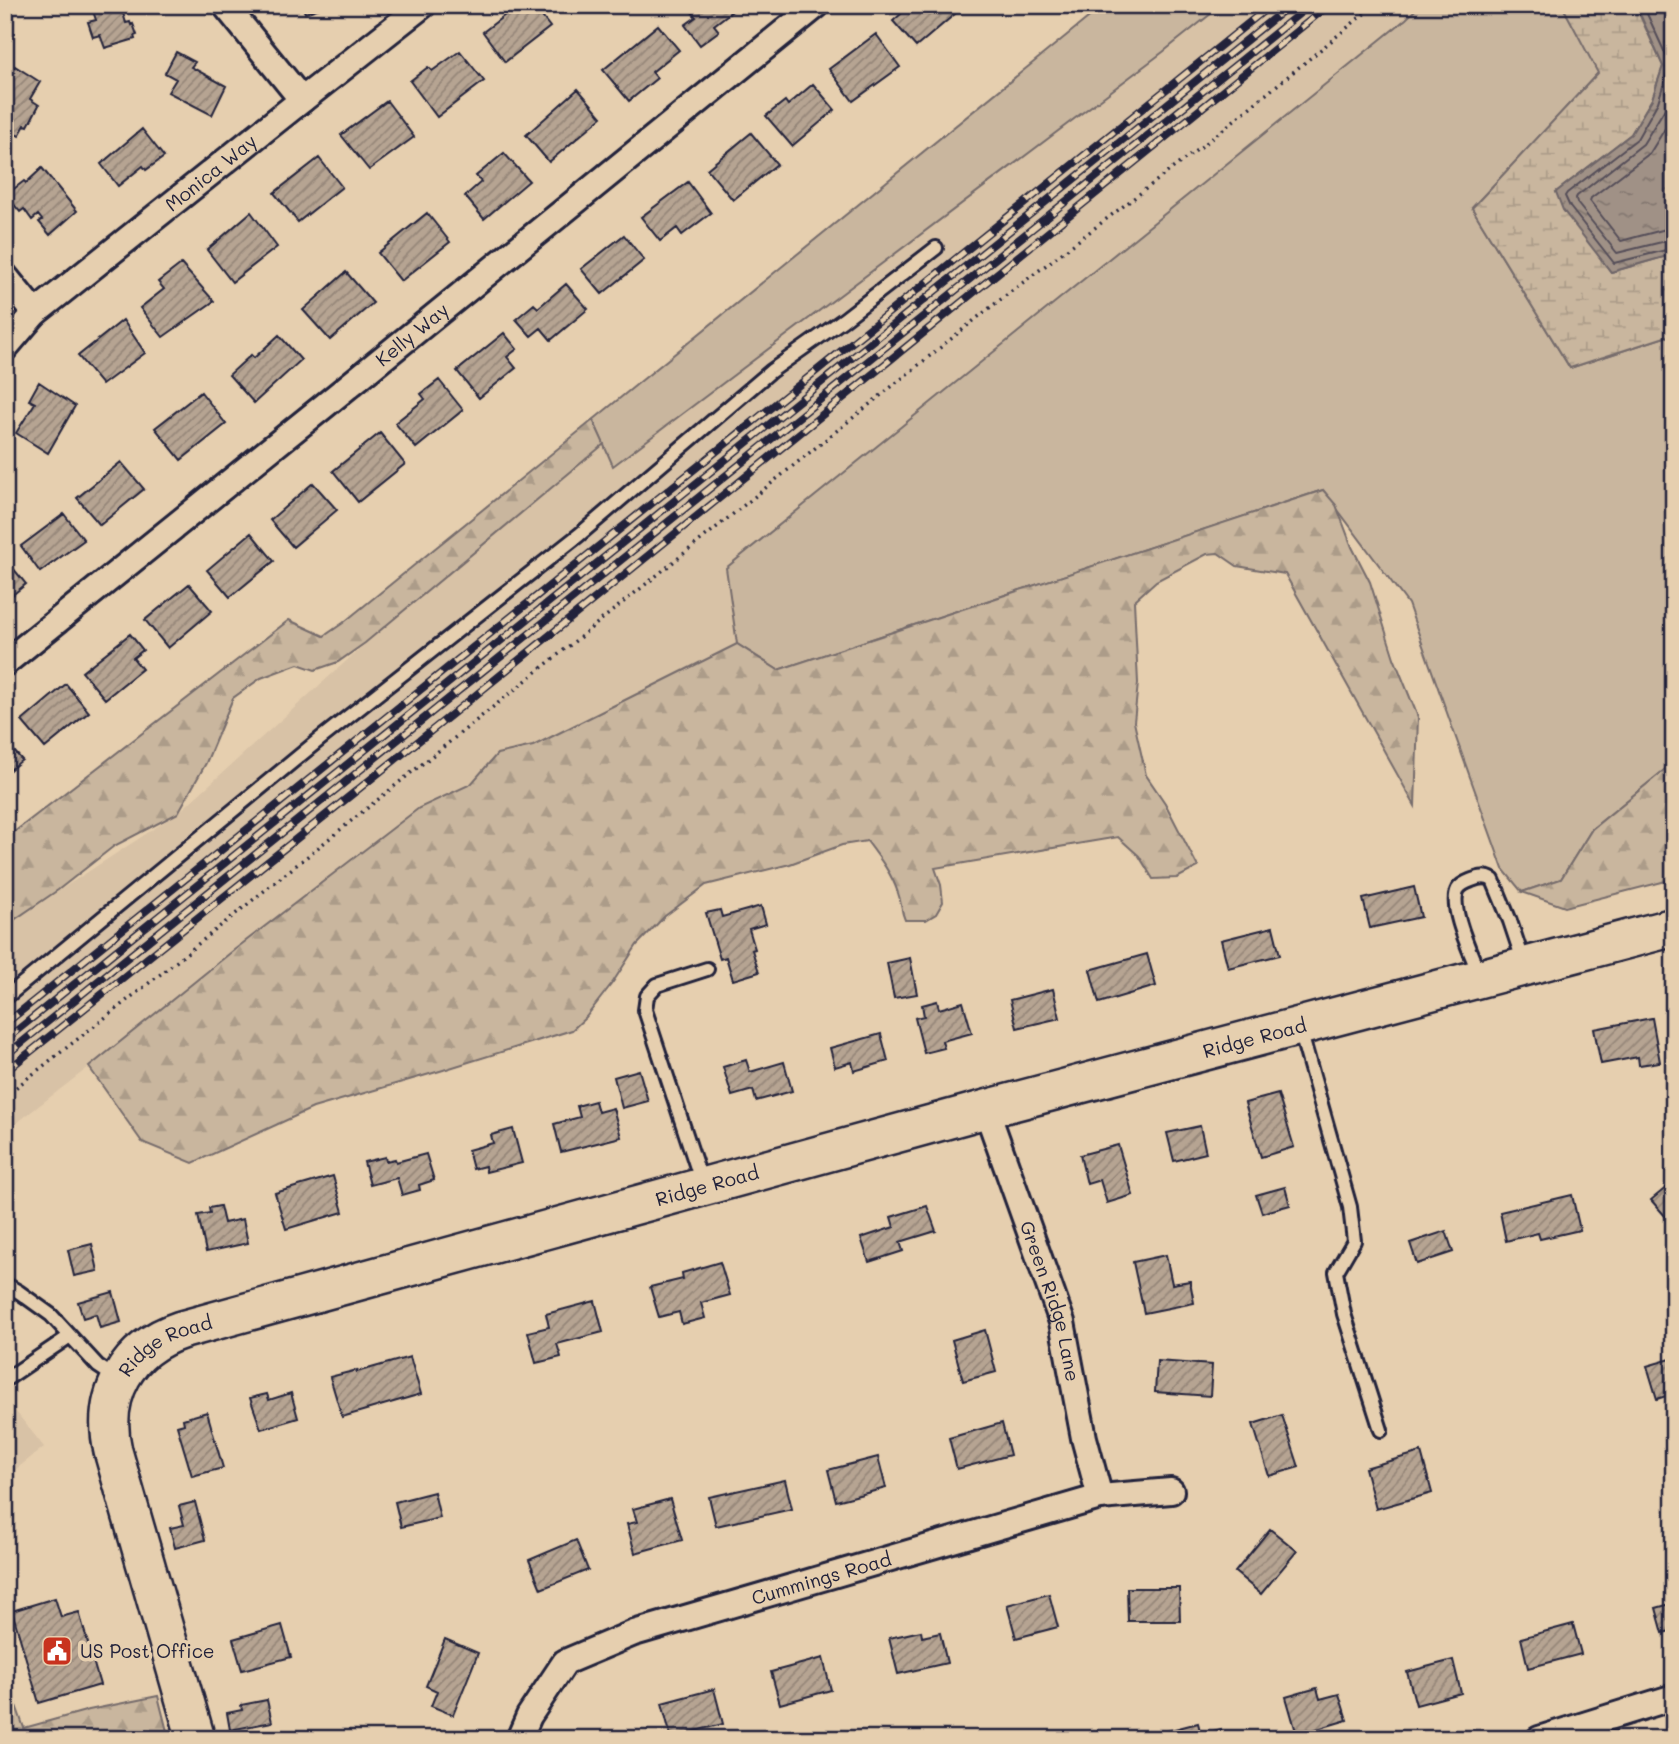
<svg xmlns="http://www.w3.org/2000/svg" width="1679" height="1744" font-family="Mali,sans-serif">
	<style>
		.built { fill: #d8c2a6 }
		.grass { fill: #c9b69e; stroke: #766c6c; stroke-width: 2 }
		.forest { fill: url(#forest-firs); stroke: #766c6c; stroke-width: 2 }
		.wetland { fill: url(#wetland-marsh); stroke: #766c6c; stroke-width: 2 }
		.water { fill: url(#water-ripples); stroke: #6e6568; stroke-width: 2 }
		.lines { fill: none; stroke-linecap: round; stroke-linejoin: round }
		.shore { stroke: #544e59; stroke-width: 2 }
		.building { fill: url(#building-hatch); stroke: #22223b; stroke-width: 2 }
		.lane-casing { stroke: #22223b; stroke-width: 18 }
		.street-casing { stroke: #22223b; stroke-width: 30 }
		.secondary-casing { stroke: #22223b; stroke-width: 42 }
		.path { stroke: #22223b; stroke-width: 3.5; stroke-dasharray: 2 5; stroke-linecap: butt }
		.lane { stroke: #e6cfaf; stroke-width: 12 }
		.street { stroke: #e6cfaf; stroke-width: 24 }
		.secondary { stroke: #e6cfaf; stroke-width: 37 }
		.rail-casing { stroke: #22223b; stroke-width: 8 }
		.rail { stroke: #e6cfaf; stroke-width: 5; stroke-dasharray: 16; stroke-linecap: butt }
		.labels { text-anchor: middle; stroke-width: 7; stroke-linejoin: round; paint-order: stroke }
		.street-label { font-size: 19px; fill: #22223b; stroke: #e6cfaf }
		.poi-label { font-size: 19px; fill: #22223b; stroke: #e6cfaf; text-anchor: start }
	</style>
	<defs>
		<pattern id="forest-firs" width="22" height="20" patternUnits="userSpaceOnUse" patternTransform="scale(1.75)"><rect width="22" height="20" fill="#c9b69e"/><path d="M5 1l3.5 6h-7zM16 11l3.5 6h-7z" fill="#ac9c89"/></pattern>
		<pattern id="wetland-marsh" width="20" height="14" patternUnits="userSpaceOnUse" patternTransform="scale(1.75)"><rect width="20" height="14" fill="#c9b69e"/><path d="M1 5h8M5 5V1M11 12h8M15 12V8" fill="none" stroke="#ac9c89"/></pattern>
		<pattern id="water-ripples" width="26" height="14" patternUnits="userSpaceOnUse" patternTransform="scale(1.75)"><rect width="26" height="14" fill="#a09186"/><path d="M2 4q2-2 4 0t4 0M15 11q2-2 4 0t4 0" fill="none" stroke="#82766f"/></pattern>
		<pattern id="building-hatch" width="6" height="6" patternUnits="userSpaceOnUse" patternTransform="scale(1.75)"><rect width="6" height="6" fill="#b6a492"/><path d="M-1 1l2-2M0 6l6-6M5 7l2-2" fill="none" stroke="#948578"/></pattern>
	</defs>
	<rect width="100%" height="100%" fill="#e6cfaf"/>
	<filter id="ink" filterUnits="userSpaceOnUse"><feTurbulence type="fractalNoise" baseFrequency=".0143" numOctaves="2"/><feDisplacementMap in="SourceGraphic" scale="14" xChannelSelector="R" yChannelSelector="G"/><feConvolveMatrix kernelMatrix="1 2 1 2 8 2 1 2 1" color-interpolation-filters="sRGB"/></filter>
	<g filter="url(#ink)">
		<!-- built -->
		<path class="built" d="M1222,5h198l-14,14 -679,549 10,76 -204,102 -36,8 -26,30 -52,24 -185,142 -145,117 -84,65v-206l173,-113 216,-195 210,-174 9,21 550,-413z
			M5,1398l39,49 -39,31z"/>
		<!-- grass -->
		<path class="grass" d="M1104,5h118l-59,47 -550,414 -20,-46z
			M1420,5h142l37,67 -127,136 98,160 104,-34v428l-82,67 -31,50 -39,13 -19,-23 -95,-265 -85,-114 -545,180 -41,-26 -11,-76 680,-549z"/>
		<!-- forest -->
		<path class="forest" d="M593,420l11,24 -239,199 -27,19 -23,8 -17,-6 -37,14 -28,20 -27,65 -28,50 -64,33 -56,44 -53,36v-87l284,-219 35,16 19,-13z
			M1323,490l13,15 16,42 18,35 24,76 24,59 -3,89 -130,-232 -48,-8 -19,-13 -11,1 -51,27 -22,20 4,82 -4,39 12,53 19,28 33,64 -21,11 -24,1 -14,-23 -21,-19 -183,31 6,17 2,17 -7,12 -10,6h-21c-5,-11 -3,-17 -7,-27 -6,-19 -19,-36 -31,-52l-25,4 -52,19 -84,21 -41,31 -28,29 -24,37 -27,35 -14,13 -132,41 -127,37 -120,55 -51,-21 -53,-75 145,-117 185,-142 52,-24 26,-30 36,-8 204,-102 41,26z
			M1674,762v117l-109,28 -43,-15 39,-13 31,-50z
			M5,1674l19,54 65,-18 69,-14 11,43h-164z"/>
		<!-- wetland -->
		<path class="wetland" d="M1562,5h73l28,61 -11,33 -21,35 -75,58 55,80 63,-18v80l-104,34 -98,-160 126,-135z"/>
		<!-- water -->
		<path class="water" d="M1636,5h38v249l-63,18 -48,-62 -7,-18 75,-58 21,-35 11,-33z"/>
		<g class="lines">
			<!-- shore -->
			<path class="shore" d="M1643,5l27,59 -12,38 -21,37 -70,54 -2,3 5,11 44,56 60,-15
				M1674,84l-8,23 -23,37 -66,52 -1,2 1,5 40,50 57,-14
				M1674,114l-24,39 -59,45 -1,3 31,40 45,-12 8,-1"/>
		</g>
		<!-- building -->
		<path class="building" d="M91,5h36l1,4 -2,1 1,3h-4l3,10 4,-1 1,3 2,-1 4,11 -3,1 1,3 -30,9 -5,-13 -7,2 -5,-15 8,-2z
			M302,5h27l-24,8z
			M518,5h15l17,22 -45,35 -22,-30z
			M688,5h52l-26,20 5,6 -19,14 -15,-20 11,-8 -9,-11z
			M911,5h48l3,3 -46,39 -23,-26z
			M658,25l21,25 -27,22 5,6 -28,23 -26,-31z
			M876,34l24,33 -47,34 -24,-32z
			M460,51l24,30 -47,36 -27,-36 18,-14 4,4z
			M176,52l19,10 -4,5 35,19 -14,29 -44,-23 8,-13 -11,-6z
			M15,66l25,16 -10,17 9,6 -11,21 -3,-1 -6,11 -14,-8v-43z
			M813,84l22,26 -43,36 -26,-30 19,-15 3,4z
			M578,89l24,28 -53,45 -23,-27z
			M387,101l27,36 -45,33 -28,-35z
			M142,129l22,28 -18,13 -3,-4 -25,20 -17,-22z
			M751,133l26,31 -44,36 -26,-31z
			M504,153l25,28 -45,38 -19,-23 16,-14 -5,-6z
			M319,158l23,29 -44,35 -24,-29z
			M42,168l35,43 -27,24 -11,-13 3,-2 -4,-5 -6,5 -8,-11 -4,3 -14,-17 18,-14 2,2z
			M688,182l23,31 -29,22 -5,-7 -17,13 -19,-24z
			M251,212l26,35 -45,35 -25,-32z
			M427,213l23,29 -49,39 -23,-28z
			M624,235l20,25 -42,34 -21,-25z
			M181,264l33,37 -51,36 -23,-29 24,-19 -6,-7z
			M346,272l27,31 -43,37 -27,-30z
			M566,284l22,25 -37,31 -10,-12 -10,8 -15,-17 18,-15 4,4z
			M123,320l22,33 -43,32 -24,-29z
			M504,333l13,16 -10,8 9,11 -37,30 -22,-27z
			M279,335l22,25 -47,43 -25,-28 22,-20 3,3z
			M439,380l24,30 -47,38 -21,-25 30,-24 -4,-5z
			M39,382l36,24 -27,47 -32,-20 19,-30 -6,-3z
			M201,392l25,32 -45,36 -26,-32z
			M380,433l25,31 -47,38 -25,-31z
			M121,462l23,27 -44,36 -23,-27z
			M313,483l24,27 -44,37 -23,-27z
			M64,514l20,26 -44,32 -19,-26z
			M251,533l23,28 -44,36 -23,-27z
			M8,562l18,22 -21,17v-36z
			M189,584l23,27 -44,37 -23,-28z
			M130,634l13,16 -10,8 9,11 -37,30 -23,-27z
			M66,684l23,28 -44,36 -23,-27z
			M5,741l17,19 -17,14z
			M1414,887l7,30 -51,11 -7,-29z
			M761,906l5,18 -17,5 6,20 -3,1 7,22 -26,8 -7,-23 -6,2 -14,-46 14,-3 2,7z
			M1273,927l7,28 -52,13 -7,-28z
			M1147,954l9,32 -57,17 -9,-33z
			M910,958l7,36 -23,4 -7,-35z
			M1053,989l7,29 -43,10 -7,-28z
			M937,1001l2,8 24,-7 9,31 -30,8 2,7 -20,5 -9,-35 9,-2 -2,-11z
			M1652,1018l8,44 -21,3 -1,-8 -37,7 -7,-35z
			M881,1034l7,27 -34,10 -2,-9 -17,5 -5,-19z
			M746,1060l4,12 34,-10 8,29 -36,10 -3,-11 -21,6 -9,-29z
			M639,1070l9,31 -26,7 -8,-31z
			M1278,1094l16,53 -33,10 -16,-54z
			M595,1101l3,11 15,-4 8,29 -60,15 -7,-28 26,-7 -3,-11z
			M1200,1126l6,27 -32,8 -7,-28z
			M513,1129l9,34 -36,9 -1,-6 -12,3 -5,-19 25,-7 -2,-8z
			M1118,1145l15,50 -26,8 -7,-23 -13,4 -7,-29z
			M426,1154l8,26 -15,5 1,5 -18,5 -5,-17 -27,7 -6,-23 21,-5 1,4 9,-2 1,3z
			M333,1176l10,36 -57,17 -11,-36z
			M1674,1181v45l-23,-26z
			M1285,1187l5,18 -28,8 -6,-18z
			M1572,1195l8,35 -40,9 -2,-6 -32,8 -6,-29z
			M220,1206l4,17 19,-4 5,24 -42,9 -8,-37 12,-2 -1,-5z
			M927,1206l9,25 -36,11 3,9 -34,11 -8,-24 33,-11 -3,-10z
			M1446,1231l7,21 -36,12 -7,-21z
			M92,1244l6,27 -24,5 -6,-26z
			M1166,1255l6,29 18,-3 4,22 -50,10 -11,-51z
			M720,1262l10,33 -29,8 4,15 -23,6 -3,-12 -20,5 -9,-30 33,-8 -1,-6z
			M113,1292l8,30 -21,6 -4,-14 -13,4 -5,-16z
			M595,1301l8,31 -46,12 4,13 -25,6 -8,-31 21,-5 -3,-13z
			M985,1330l11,42 -33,9 -11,-41z
			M410,1357l11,37 -79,23 -12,-40 27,-7v2z
			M1674,1358v53l-5,-16 -12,4 -10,-33z
			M1157,1361l55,4 -2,31 -55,-4z
			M291,1393l7,25 -37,11 -11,-31 17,-4 2,6z
			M207,1412l16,56 -31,8 -15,-50 7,-2 -1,-5z
			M1282,1415l17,52 -30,9 -16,-52z
			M1002,1423l8,32 -53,14 -8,-31z
			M1421,1452l11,41 -56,16 -11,-41z
			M878,1457l8,31 -50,13 -8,-31z
			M1669,1457h5v46h-1z
			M785,1480l7,29 -76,17 -7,-29z
			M434,1492l6,26 -39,9 -6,-25z
			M670,1499l12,41 -47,13 -8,-29 10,-2 -4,-13z
			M195,1502l10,38 -30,8 -5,-20 14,-3 -5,-19z
			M1270,1529l27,22 -36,43 -26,-22z
			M576,1540l12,30 -47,19 -12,-29z
			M1127,1588h52l1,33h-52z
			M1049,1594l9,33 -42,11 -9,-33z
			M55,1598l6,19 18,-5 21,73 -61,18 -27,-92z
			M1674,1603v27l-11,3 -7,-25z
			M1573,1624l8,30 -53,14 -7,-30z
			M282,1625l9,32 -49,13 -9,-31z
			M921,1631l1,6 18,-4 7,30 -49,11 -9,-36z
			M445,1639l33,14 -25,62 -22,-9 6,-15 -11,-5z
			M823,1658l8,32 -51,14 -9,-32z
			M1453,1660l8,33 -45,12 -9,-33z
			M1317,1688l3,11 19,-5 8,26 -50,15 -11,-38z
			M714,1689l9,35 -52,13 -9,-34z
			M267,1700l5,22 -42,8 -3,-17 15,-3 -1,-5z
			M1198,1723l3,11 20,-5 3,10h-55l-2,-8z"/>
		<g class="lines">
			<!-- lane casing -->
			<g class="lane-casing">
				<path id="lane" d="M1479,974c-7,-19 -31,-67 -21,-85 3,-5 9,-7 14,-9 8,-3 14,-4 21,0l17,41 14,42
					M5,998l315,-259 259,-204 192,-164 72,-51 93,-72
					M1300,1030l50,177 4,34 -18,31 8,42 37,116
					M702,1183l-57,-173 2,-14 10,-11 50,-16
					M5,1284l14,8 32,23 47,51 18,12
					M5,1380l65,-44"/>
			</g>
			<!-- street casing -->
			<g class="street-casing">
				<g id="street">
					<path d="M225,5l77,95"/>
					<path d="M5,276l30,37"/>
					<path id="s1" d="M5,348l30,-35 267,-213 121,-95"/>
					<path id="s2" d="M5,663l319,-257 493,-401"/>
					<path id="s3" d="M986,1109l76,213 22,116 16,59"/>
					<path id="s4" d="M519,1739l10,-23 36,-54 69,-29 466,-136 71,-6"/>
					<path d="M1539,1739l135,-42"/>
				</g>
			</g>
			<!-- secondary casing -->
			<g class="secondary-casing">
				<g id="secondary">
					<path id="s5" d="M196,1739l-83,-288c-13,-56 14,-103 68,-121l805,-221 688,-182"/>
				</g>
			</g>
			<!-- path -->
			<path class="path" d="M5,1096l162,-127 820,-659 223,-170 165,-135"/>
			<!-- lane -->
			<use href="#lane" class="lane"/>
			<!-- street -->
			<use href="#street" class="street"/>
			<!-- secondary -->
			<use href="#secondary" class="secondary"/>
			<!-- rail casing -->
			<g class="rail-casing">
				<path id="rail" d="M5,1024l1266,-1019
					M5,1040l1285,-1035
					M5,1056l1305,-1051
					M5,1072l451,-361 873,-706"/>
			</g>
			<!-- rail -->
			<use href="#rail" class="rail"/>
		</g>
	</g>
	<!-- icons -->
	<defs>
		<g id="civic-square" transform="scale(1.575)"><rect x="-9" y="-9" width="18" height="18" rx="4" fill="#c8321e" stroke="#e6cfaf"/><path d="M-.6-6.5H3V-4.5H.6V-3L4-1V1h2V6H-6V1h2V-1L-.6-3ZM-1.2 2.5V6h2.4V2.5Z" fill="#fff"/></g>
	</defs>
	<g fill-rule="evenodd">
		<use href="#civic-square" x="57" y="1651"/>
	</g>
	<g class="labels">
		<!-- street labels -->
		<g class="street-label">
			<text dy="7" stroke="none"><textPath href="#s1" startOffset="271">Monica Way</textPath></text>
			<text dy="7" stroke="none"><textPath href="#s2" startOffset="523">Kelly Way</textPath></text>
			<text dy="7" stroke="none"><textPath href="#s5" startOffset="1566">Ridge Road</textPath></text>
			<text dy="7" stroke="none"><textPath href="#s5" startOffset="999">Ridge Road</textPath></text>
			<text dy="7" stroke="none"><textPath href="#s3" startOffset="203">Green Ridge Lane</textPath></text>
			<text dy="7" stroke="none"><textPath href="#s5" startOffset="432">Ridge Road</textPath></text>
			<text dy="7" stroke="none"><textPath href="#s4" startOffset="360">Cummings Road</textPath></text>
		</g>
		<!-- poi labels -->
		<g class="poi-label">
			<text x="80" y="1658">US Post Office</text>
		</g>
	</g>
	<!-- margin -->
	<rect width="1679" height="1744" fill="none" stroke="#e6cfaf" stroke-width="28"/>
	<rect x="14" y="14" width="1651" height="1716" fill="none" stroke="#22223b" stroke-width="2.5" filter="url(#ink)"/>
</svg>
